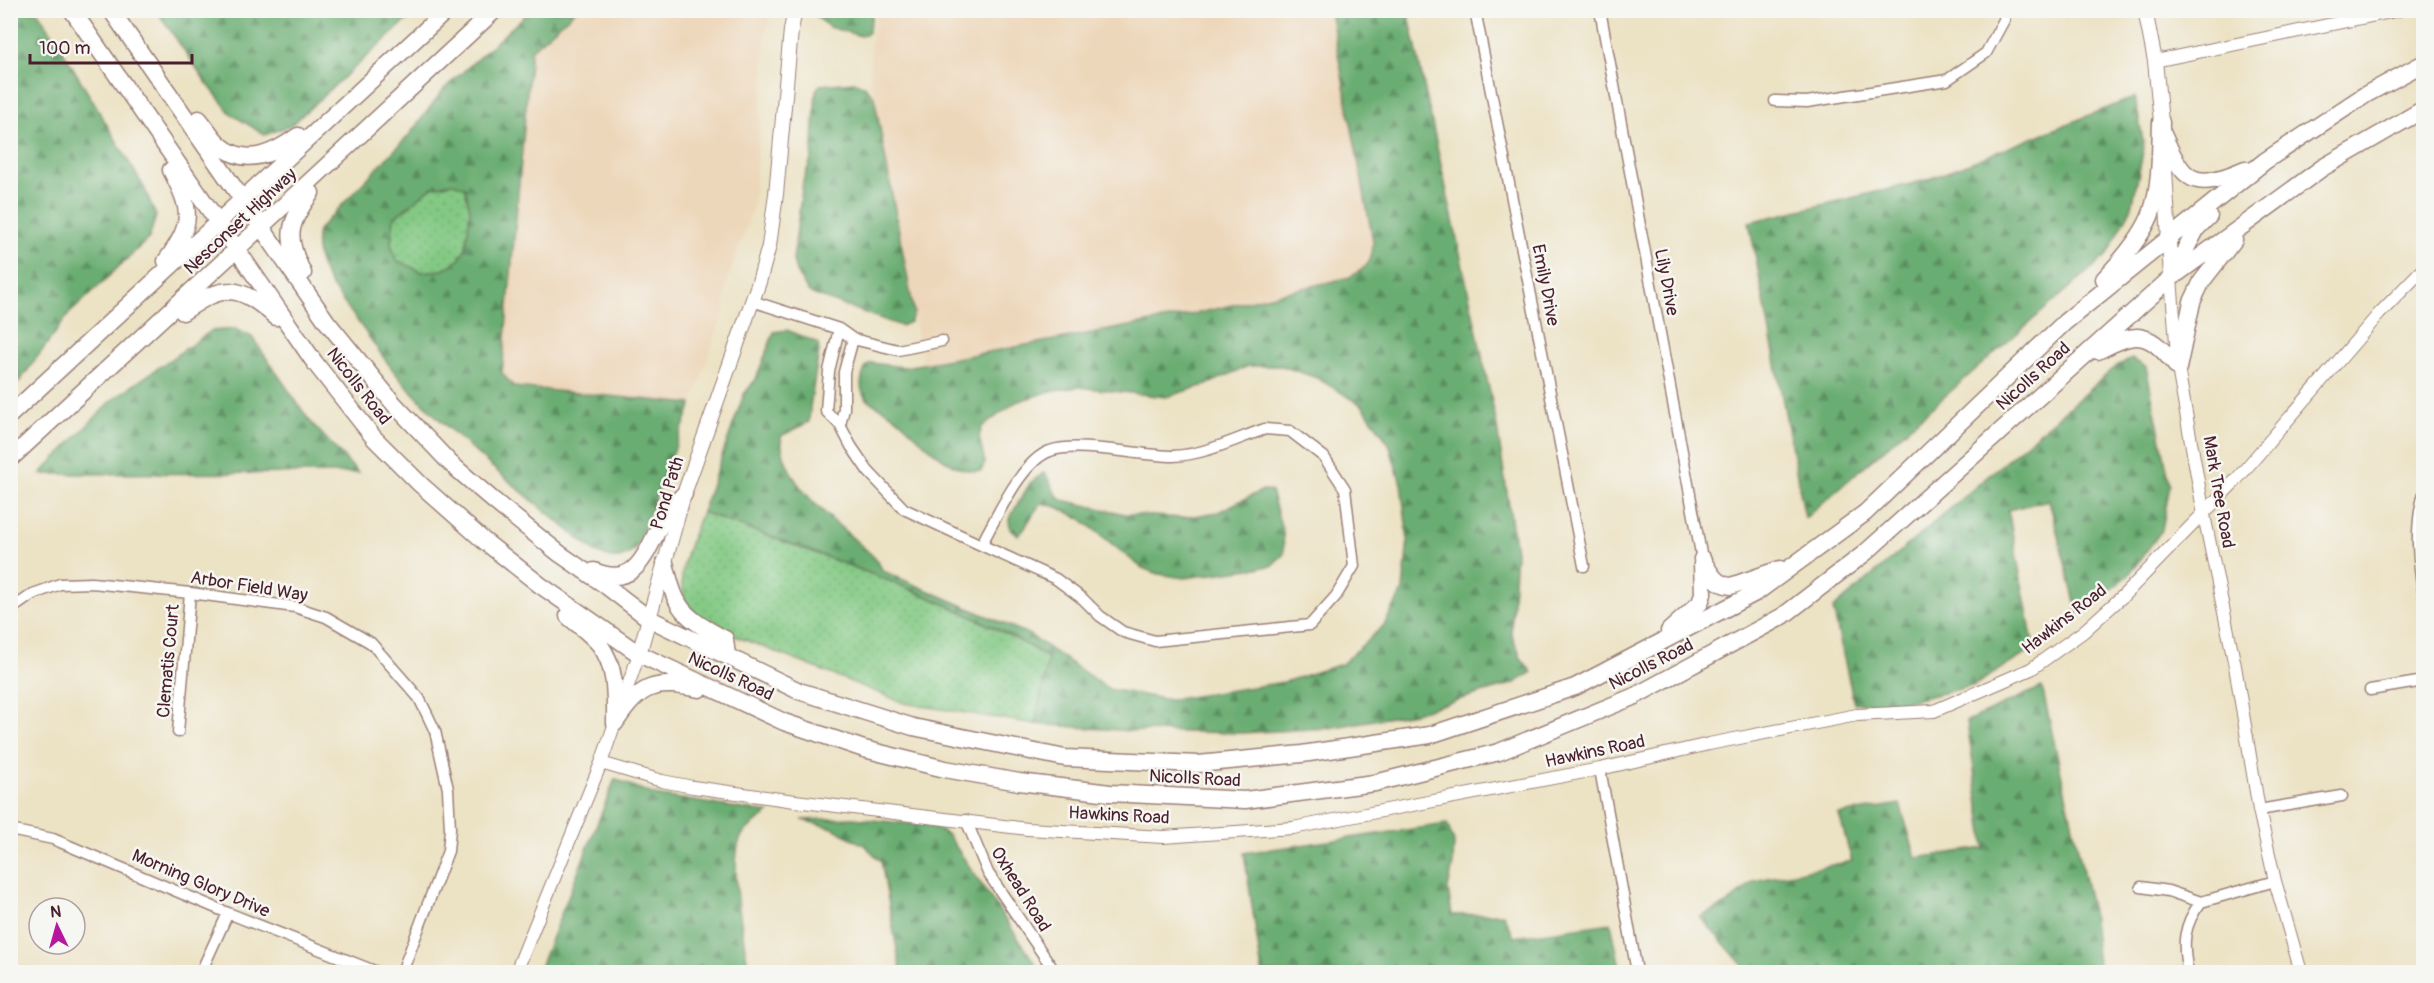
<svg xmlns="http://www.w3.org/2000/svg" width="2434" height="983" font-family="Pangolin,sans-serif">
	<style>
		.built { fill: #edd7ba }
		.grass { fill: url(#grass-dots); stroke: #667458; stroke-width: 1.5 }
		.forest { fill: url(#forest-firs); stroke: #5a664e; stroke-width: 1.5; fill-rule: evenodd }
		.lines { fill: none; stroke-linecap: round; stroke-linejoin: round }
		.minor-casing { stroke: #9b8078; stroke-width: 13 }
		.tertiary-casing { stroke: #9b8078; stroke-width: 14 }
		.secondary-casing { stroke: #9b8078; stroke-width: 16 }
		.trunk-casing { stroke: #9b8078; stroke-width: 19 }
		.minor { stroke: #fff; stroke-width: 10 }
		.tertiary { stroke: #fff; stroke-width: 12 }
		.secondary { stroke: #fff; stroke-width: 14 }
		.trunk { stroke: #fff; stroke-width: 16 }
		.labels { text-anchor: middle; stroke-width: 5; stroke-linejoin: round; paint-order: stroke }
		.street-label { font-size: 18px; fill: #4a1f2b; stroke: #f6f6f2 }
	</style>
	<defs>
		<pattern id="grass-dots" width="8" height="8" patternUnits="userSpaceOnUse" patternTransform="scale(1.5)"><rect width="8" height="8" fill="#83c984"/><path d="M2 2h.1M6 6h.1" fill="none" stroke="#73ac72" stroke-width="1.8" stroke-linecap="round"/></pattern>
		<pattern id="forest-firs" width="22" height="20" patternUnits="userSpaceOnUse" patternTransform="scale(1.5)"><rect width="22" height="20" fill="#6aad72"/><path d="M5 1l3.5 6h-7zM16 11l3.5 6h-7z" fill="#598c5e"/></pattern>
	</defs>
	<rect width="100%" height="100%" fill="#f6f6f2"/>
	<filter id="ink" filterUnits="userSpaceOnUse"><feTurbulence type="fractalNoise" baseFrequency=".0167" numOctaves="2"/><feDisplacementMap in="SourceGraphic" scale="12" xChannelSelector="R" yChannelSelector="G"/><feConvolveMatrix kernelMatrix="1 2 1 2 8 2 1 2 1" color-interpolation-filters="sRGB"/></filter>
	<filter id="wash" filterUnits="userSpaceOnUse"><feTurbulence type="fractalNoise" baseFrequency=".008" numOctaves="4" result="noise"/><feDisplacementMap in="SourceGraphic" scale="24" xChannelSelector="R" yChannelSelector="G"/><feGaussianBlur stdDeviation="1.35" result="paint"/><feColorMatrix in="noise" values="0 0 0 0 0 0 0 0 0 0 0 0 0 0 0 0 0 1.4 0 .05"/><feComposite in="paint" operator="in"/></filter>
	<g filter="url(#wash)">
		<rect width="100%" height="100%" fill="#ece2c4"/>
		<!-- built -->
		<path class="built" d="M575,11h197l-7,26 -1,34 -11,137 -26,74 -3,30 -32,92 -178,-17 -12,-14 29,-324z
			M877,11h453l43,230v15l-10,13 -13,8 -164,39 -263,48 -53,-287 1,-35z"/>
		<!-- grass -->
		<path class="grass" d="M453,183l12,4 5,23 -4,37 -7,13 -16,10 -21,2 -26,-12 -5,-17 3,-25 38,-31z
			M702,512c115,43 242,82 346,146l-13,66 -131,-21 -194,-77c-6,-6 -16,-12 -21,-19 -18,-28 3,-68 13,-95z"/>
		<!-- forest -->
		<path class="forest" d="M10,11h27l17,25 90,151 12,29 -7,22 -80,76 -50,68 -9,-100z
			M157,11h260l-126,114 -26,10 -34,-21 -25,-32z
			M530,11h45l-44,39 -29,323 12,14 178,17 -57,146c-16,12 -23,10 -41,1 -65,-54 -134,-106 -192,-170 -17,-19 -31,-42 -46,-62 -20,-28 -46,-53 -38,-89l91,-95 35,-46zM453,183l12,4 5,23 -4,37 -7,13 -16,10 -21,2 -26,-12 -5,-17 3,-25 38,-31z
			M818,11v-1l55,1 -5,22 -7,3 -32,-9 -13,-11z
			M1330,11h78l88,410 20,130 -5,82 10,25 11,14 -17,11 -101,30 -85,15 -86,5 -112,-2 -96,-7 13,-67c-104,-63 -232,-103 -346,-145l42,-118 12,-15 18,-47 13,-2 31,13 1,8 -9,56 -1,15 -28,14c1,46 43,76 74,104 13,12 20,15 28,31l145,63 81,55 61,11 114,-18 58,-18 42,-39 19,-35 5,-50 -7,-56 -12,-40 -27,-39 -45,-27 -35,-12h-34l-40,18 -42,13 -88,-10 -27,4 -35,11 -34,25 -3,10 6,26 -4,8c-36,3 -62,-36 -88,-56 -8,-6 -23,-11 -28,-18 -7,-10 -3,-21 1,-31l5,-3 33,4 24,-4 262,-48 160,-38c18,-10 23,-15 23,-36z
			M855,82l9,4 10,10 40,217 -4,9 -9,4 -92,-33 -13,-21 -3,-12 10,-79 9,-24 4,-67 4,-5z
			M2135,97l9,50 -12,60 -26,49 -301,262 -56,-296 178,-42z
			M235,329l17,8 57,83 49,53 -318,1 72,-74 99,-69z
			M2132,359l14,8 24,117 -8,46 -34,46 -50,38 -29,-114 -41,10 26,139 -61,37 -78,18 -41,-1 -21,-94 285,-244z
			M1045,472l10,21 7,7 63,14 57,4 36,-6 45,-22 8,1 12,42 1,21 -13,12 -87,12 -25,-4 -17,-6 -61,-49 -24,-12 -15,-4c-11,10 -13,23 -24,32l-8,-6 -1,-10 21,-36z
			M2042,687l50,225 7,60h-350l-49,-55 27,-13 27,-23 98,-20 -13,-47 61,-10 16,54 69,-10 -18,-127z
			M615,779l40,16 114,18c-8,6 -20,13 -26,21 -17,23 2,109 6,138h-211z
			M853,818l80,8 15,9 93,137h-140l-20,-111 -17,-16 -31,-17 -31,-8z
			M1447,824l7,18 -1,22 -5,25 4,26 51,-1 11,23 97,-14 10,49h-359l-18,-119z"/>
	</g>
	<g filter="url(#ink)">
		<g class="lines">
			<!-- minor casing -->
			<g class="minor-casing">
				<path id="minor" d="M1475,10l109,556
					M1600,10l102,549
					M1775,101l32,1 140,-22 39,-27 18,-33 1,-10
					M752,301l87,28 14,10 45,11 44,-9
					M839,329l-10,42 -3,40 14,14 4,-16v-37l9,-33
					M840,425l11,21 17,25 36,38 77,36
					M1265,429l25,2 34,26 21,32 9,77 -18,30 -26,29 -155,16 -32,-9 -23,-16 -17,-17 -27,-20 -75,-34c15,-26 40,-84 69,-94 27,-10 92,5 123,5 31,-1 63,-17 92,-27z
					M2424,493c-10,35 -6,68 0,103
					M10,610l23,-16 14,-5 13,-5 32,-1 98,10 105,14 31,10 45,26 48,55 7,14 9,19 13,58 2,40 -2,22 -46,121
					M2370,690l54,-9
					M178,732l12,-139
					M1600,769l37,203
					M2259,810l83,-14
					M966,820l22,53 67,99
					M10,830l43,9 175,74 149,59
					M2141,887l27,4 33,11
					M201,972l27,-59
					M2188,972c-6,-28 -5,-47 13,-70l74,-21"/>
			</g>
			<!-- tertiary casing -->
			<g class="tertiary-casing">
				<path id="tertiary" d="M2155,61l245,-51
					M2171,278l7,90 26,147 31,151 24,144 16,71 26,91
					M601,763l61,18 31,6 102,14 233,28 135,8 130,-9 307,-59 109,-25 148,-29 77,-4 97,-42 52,-37 41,-37 112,-115 143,-166 45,-46
					M516,972l85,-209 38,-109"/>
			</g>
			<!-- secondary casing -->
			<g class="secondary-casing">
				<path id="secondary" d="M2145,10l10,51 7,71
					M2165,169l6,109
					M639,654l45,-160 75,-212 10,-36 7,-52 15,-164 4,-20"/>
			</g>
			<!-- trunk casing -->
			<g class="trunk-casing">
				<path id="trunk" d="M72,10l243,353 59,75 46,46 63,56 57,45 99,69 145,68 80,27 81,20 74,13 91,11 135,7 130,-17 124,-31 136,-56 148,-80 82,-63 306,-275 151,-110 102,-59
					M111,10l216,312 67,82 56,59 44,38 66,53 45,31 43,33 151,73 114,36 152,31 133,6 104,-10 128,-19 145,-48 182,-95 108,-79 200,-191 200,-161 100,-66 59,-32
					M199,119c7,8 13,19 21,26 26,23 55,8 78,-9
					M2162,132c22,50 30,60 83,37
					M166,261c28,-39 26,-50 5,-91
					M303,273c-18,-36 -15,-49 8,-80
					M2172,275l25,-47 12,-12
					M2104,279c18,-19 40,-44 48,-68 9,-28 8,-60 9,-89
					M183,312c42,-29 55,-28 93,5
					M2098,351c41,-22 51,-19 80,17
					M2178,368l14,-66 10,-21 32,-41
					M10,415l437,-405
					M10,459l485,-449
					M1702,559c7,12 13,26 29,27l49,-17
					M665,563c11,47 17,53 60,76l2,17
					M594,571c44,19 52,-21 69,-51 5,-9 14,-18 21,-26
					M568,616c10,9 23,18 32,29 17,23 15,52 15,78
					M1669,631l31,-28 3,-9 -1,-31
					M615,723c26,-39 39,-43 84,-34"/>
			</g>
			<!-- minor -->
			<use href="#minor" class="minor"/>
			<!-- tertiary -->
			<use href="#tertiary" class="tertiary"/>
			<!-- secondary -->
			<use href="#secondary" class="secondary"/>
			<!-- trunk -->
			<use href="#trunk" class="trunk"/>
		</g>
	</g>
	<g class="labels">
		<!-- street labels -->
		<g class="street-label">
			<text transform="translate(240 221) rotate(-43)" y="6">Nesconset Highway</text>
			<text transform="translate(1667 282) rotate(79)" y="6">Lily Drive</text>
			<text transform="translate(1546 285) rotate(79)" y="6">Emily Drive</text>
			<text transform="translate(2033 376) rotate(-42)" y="6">Nicolls Road</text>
			<text transform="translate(359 386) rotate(52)" y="6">Nicolls Road</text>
			<text transform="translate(2219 492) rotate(80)" y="6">Mark Tree Road</text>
			<text transform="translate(667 493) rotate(-73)" y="6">Pond Path</text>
			<text transform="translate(249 586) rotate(9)" y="6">Arbor Field Way</text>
			<text transform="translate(2064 619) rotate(-38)" y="6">Hawkins Road</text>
			<text transform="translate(168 661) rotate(-85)" y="6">Clematis Court</text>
			<text transform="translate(1651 664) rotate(-27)" y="6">Nicolls Road</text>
			<text transform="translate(731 676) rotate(25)" y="6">Nicolls Road</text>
			<text transform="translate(1595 751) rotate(-12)" y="6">Hawkins Road</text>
			<text transform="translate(1195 778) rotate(3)" y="6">Nicolls Road</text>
			<text transform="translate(1119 815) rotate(3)" y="6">Hawkins Road</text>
			<text transform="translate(201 883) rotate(23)" y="6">Morning Glory Drive</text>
			<text transform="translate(1021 889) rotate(58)" y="6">Oxhead Road</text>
		</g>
	</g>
	<!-- margin -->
	<rect width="2434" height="983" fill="none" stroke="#f6f6f2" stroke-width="36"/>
	<!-- north arrow -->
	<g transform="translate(57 926) rotate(355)"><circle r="28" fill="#f6f6f2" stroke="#b1a0a2" stroke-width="1.5"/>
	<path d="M0-4.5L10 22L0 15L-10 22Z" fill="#b5179e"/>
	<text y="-9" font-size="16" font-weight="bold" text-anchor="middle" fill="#4a1f2b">N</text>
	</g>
	<!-- scale -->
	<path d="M30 54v9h162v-9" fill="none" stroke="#4a1f2b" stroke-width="3"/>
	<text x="39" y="54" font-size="18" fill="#4a1f2b" stroke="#f6f6f2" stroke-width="4.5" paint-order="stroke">100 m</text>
</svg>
